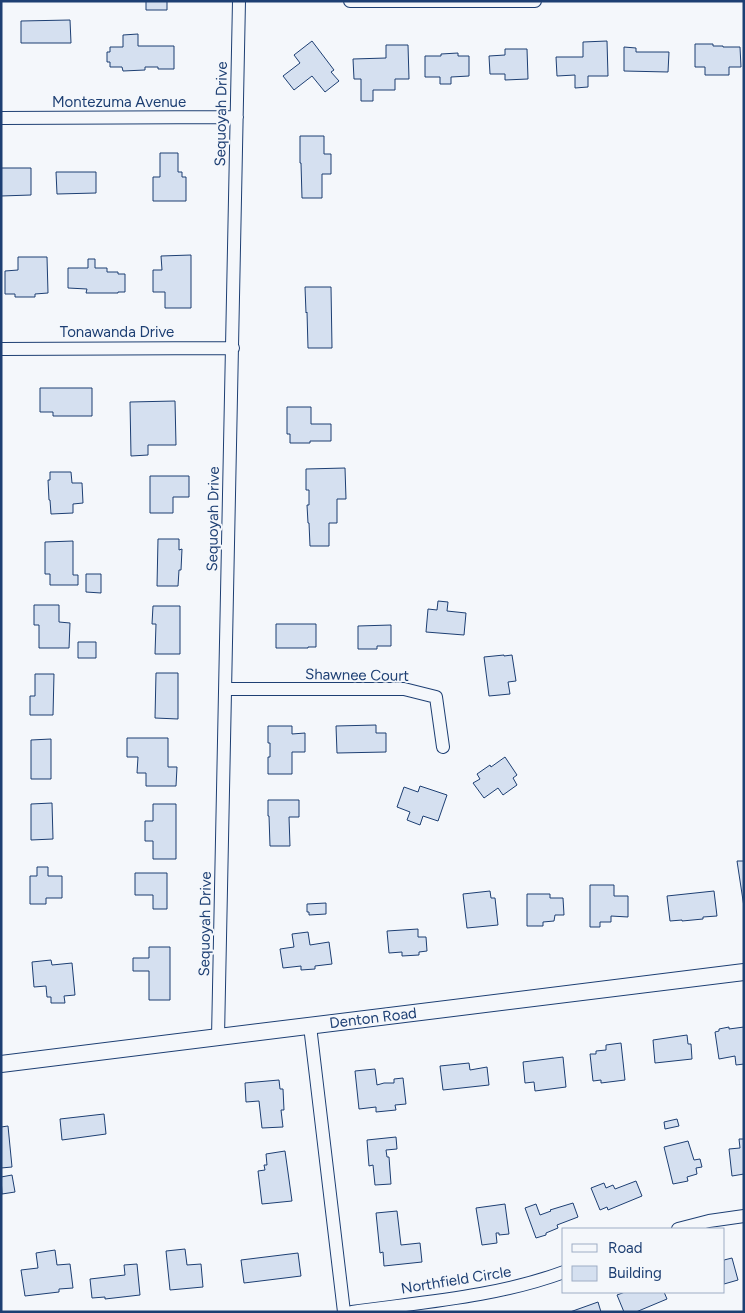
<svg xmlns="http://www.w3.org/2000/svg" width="745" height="1313" font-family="Figtree,sans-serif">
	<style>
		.building { fill: #d5e0f0; stroke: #1d3f73 }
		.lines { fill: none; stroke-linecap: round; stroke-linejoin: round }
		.minor-casing { stroke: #1d3f73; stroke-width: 14 }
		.tertiary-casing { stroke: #1d3f73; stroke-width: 18 }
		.minor { stroke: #f4f7fb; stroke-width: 12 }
		.tertiary { stroke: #f4f7fb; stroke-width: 16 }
		.labels { text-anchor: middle; stroke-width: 4; stroke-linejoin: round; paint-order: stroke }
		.street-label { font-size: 15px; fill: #1d3f73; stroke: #f4f7fb }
	</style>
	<rect width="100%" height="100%" fill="#f4f7fb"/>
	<!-- building -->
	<path class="building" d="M146,1h21v9h-21z
		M70,20l1,23h-50v-22z
		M138,34v12h36v23h-16v-2h-13v3l-22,1 -1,-4h-12v-5h-3v-10h3v-5h13v-12z
		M312,41l22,29 -3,2 8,9 -14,11 -13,-16 -18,14 -11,-14 17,-13 -6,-8z
		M607,41l1,35h-20v11l-13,1v-13l-18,1 -1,-19h27v-15z
		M695,44h18v2h10v1h17l1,20h-12v8h-24v-8h-10z
		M386,45h22l1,34h-14v11h-22v11h-12v-22h-7l-1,-20 33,-1z
		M624,47l12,1v4h33l-1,20 -44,-1z
		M505,49h22l1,30 -23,1v-6h-15l-1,-18 16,-1z
		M458,53v3h11v20l-18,1v7h-11v-7h-15v-21h16v-2z
		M300,136h24v18h7v20h-9v24h-20l-1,-35h-1z
		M160,153h18v19h4v5h4v24h-33v-24h7z
		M1,168h30v27l-30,1z
		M56,172h40v21l-39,1z
		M191,255v53h-26v-16h-12v-22h9l-1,-14z
		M18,257h29l1,36 -13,1v3h-20v-3h-10v-23l13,-1z
		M88,259h7v9h12v4h11v2h7v18h-7v1h-32l1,-4 -19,-1v-20h20z
		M305,287h26l1,61h-24l-1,-36 -1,1z
		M40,388h52v28h-39v-4h-13z
		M175,401l1,44h-28v10l-17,1 -1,-54z
		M287,407h24v17h20v17h-21v2h-20v-9h-3z
		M345,468l1,31h-9v24h-8v23h-19l-1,-23h-1l-1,-18h2v-15h-3v-21z
		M50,472h21l1,11h10l1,20 -10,1v9l-22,1 -1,-14h-1l-1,-20h2z
		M150,476h39v21h-16v16h-23z
		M158,539h21v11l3,-1 -1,21h-2l-1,16h-21z
		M73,541v34h5v10h-28v-11h-5v-32z
		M86,574h15v19l-15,-1z
		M438,601l10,1 -1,9 19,2 -2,22 -38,-3 2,-23 9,1z
		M34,605h25v17l11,1 -1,25h-30v-23h-5z
		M153,606h27v48h-25l1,-30h-4z
		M276,624h40v23h-8v1h-32z
		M391,625v21h-14v3h-19v-23z
		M78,642h18v16h-18z
		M504,655v1l8,-1 4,26 -8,1 2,12 -21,2 -5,-39z
		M156,673h22v46l-23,-1z
		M35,674h19l-1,41h-23v-19h5z
		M376,725v8h10v19l-49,1 -1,-27z
		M268,726h24v8l13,-1v19h-13v22h-24v-17h2v-14h-2z
		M127,738h41v29h9l-1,19h-30v-13h-9l1,-16h-11z
		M51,739v40h-20v-39z
		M505,757l12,18 -4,3 4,7 -14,10 -5,-7 -14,10 -11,-15 7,-4 -3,-5 13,-9 1,2z
		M420,786l27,9 -9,26 -15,-5 -3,9 -13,-5 3,-8 -13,-5 7,-20 14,5z
		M268,800h31v17h-10l1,29h-20l-1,-30h-1z
		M52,803l1,36 -22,1v-36z
		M153,804h23v55h-23v-18h-8v-20h8z
		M737,861h7v46z
		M37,867h11v9h14v22h-16v6h-16v-28h7z
		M135,873h32v36h-14v-14h-18z
		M590,885h24v11h14v21l-17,-1v6h-11v5h-10z
		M490,891l1,7h4l3,27 -31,3 -4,-34z
		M714,891l3,25 -14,1v2l-21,2v-1l-12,1 -3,-25z
		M527,894h23v4h13l1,17h-9l-1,6 -11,1v4h-16z
		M326,903v11l-17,1v-3h-2v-8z
		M418,929v8h8l1,14 -8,1v3l-17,1v-4l-13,1 -2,-22z
		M308,932l2,13 19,-3 3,22 -17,2v3l-14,1v-4l-18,2 -3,-19 14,-2 -2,-13z
		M149,947h21v53h-21v-29h-16v-13h16z
		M51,960l1,5 20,-2 3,32 -11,1 1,7h-14v-6h-4l-1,-11 -12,1 -2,-25z
		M729,1027v2l15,-2v37l-8,1 -1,-9 -16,3 -4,-27 4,-1v-2z
		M687,1035l1,9h3l1,15 -37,4 -2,-23z
		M621,1043l4,37 -24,3v-3l-8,1 -3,-27h6v-3l10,-1v-5z
		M563,1057l3,30 -31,4 -1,-9 -9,1 -2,-21z
		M469,1063l1,7 17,-3 2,18 -46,5 -3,-24z
		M375,1069l2,16 7,-2h10v-4l9,-1 3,26 -11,1 1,5 -20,2v-5l-17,2 -4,-38z
		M279,1080l1,9h3l1,21h-3l2,17 -21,1 -3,-27 -13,1 -1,-19z
		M104,1114l2,20 -44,6 -2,-21z
		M677,1119l2,7 -14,3 -1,-7z
		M8,1126l4,41 -11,1v-41z
		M396,1137l1,12 -11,1 1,7h2l2,27 -16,1 -2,-20 -4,1 -2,-26z
		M739,1139h5v35l-12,2 -3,-27 11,-1z
		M688,1141l6,19 6,-1 2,8 -6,1 1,6 -10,3 1,4 -15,3 -9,-37z
		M285,1151l7,50 -30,3 -4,-33 7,-1 -1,-5h3l-1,-11z
		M12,1175l3,17 -13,2 -1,-17z
		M636,1181l6,15 -34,14 -1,-3 -7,3 -9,-22 13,-5 2,5 7,-3 2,4z
		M573,1203l5,14 -21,8 1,3 -12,5v2l-10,3 -11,-30 11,-4 4,11 11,-4 -1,-1z
		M505,1204l4,30 -10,1v-2h-3l1,10 -15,2 -6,-37z
		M397,1211l4,34 19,-2 2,19 -38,4 -1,-14 -3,1 -4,-40z
		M185,1249l2,16 14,-1 2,23 -33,3 -4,-39z
		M55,1250l2,15 13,-1 3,24 -14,1v3l-34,4 -4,-26 17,-2 -2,-15z
		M298,1253l3,23 -57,7 -3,-23z
		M732,1258l6,22 -14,4v-24z
		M137,1264l3,31 -35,4v-2l-13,1 -2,-19 35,-4 -1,-10z
		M625,1292h39l3,7 -31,13h-12l-7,-17z
		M598,1302l3,10h-31z"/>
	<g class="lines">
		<!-- minor casing -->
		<g class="minor-casing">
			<path id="minor" d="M350,1h185
				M1,118l236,-1
				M1,349l232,-1
				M226,689h178l32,8 7,50
				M310,1026l34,286
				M218,1037l21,-1036
				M678,1229l31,-8 35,-5
				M352,1312c71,-10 144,-15 212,-40"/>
		</g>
		<!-- tertiary casing -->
		<g class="tertiary-casing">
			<path id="tertiary" d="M1,1064l743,-92"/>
		</g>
		<!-- minor -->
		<use href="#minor" class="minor"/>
		<!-- tertiary -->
		<use href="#tertiary" class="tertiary"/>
	</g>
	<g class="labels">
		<!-- street labels -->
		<g class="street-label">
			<text x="119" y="107">Montezuma Avenue</text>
			<text transform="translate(221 114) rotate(-89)" y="5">Sequoyah Drive</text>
			<text x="117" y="337">Tonawanda Drive</text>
			<text transform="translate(213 519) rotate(-89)" y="5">Sequoyah Drive</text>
			<text transform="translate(357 675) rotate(1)" y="5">Shawnee Court</text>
			<text transform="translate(205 924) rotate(-89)" y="5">Sequoyah Drive</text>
			<text transform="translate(373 1018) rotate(-7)" y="5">Denton Road</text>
			<text transform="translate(456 1280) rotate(-9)" y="5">Northfield Circle</text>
		</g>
	</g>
	<!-- border -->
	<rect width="745" height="1313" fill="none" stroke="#1d3f73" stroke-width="5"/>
	<!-- legend -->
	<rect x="562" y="1228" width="162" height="65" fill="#f4f7fb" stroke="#9eadc5"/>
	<rect x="572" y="1244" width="25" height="8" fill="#f4f7fb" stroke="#9eadc5"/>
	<text x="608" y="1253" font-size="15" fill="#1d3f73">Road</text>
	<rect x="572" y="1266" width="25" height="15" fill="#d5e0f0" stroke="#9eadc5"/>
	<text x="608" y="1278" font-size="15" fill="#1d3f73">Building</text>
</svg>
